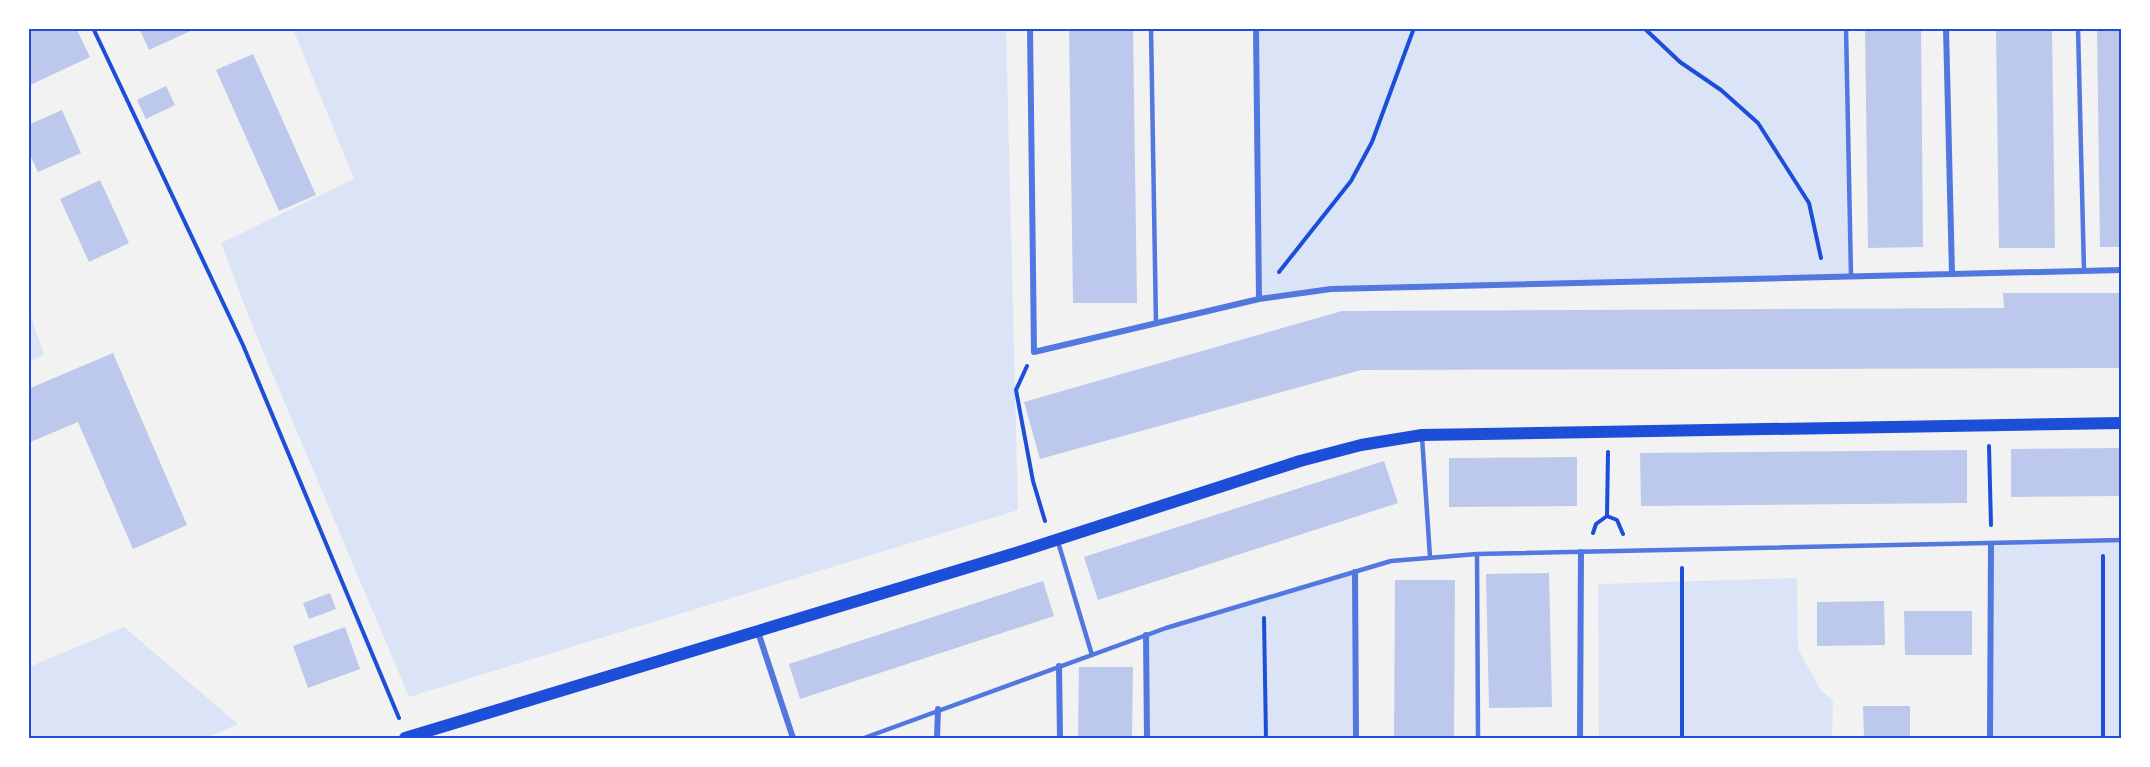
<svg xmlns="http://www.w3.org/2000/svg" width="2150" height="767" font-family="'Nunito Sans',sans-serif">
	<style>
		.green { fill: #dbe4f7 }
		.building { fill: #bdc9ec }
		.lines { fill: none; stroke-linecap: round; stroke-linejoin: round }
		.path { stroke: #1d4ed8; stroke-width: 4 }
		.service { stroke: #5277de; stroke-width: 4.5 }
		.minor { stroke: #5277de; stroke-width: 6 }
		.secondary { stroke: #1d4ed8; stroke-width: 12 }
		.neatline { fill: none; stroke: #1d4ed8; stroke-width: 2 }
	</style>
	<rect width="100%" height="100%" fill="#f2f2f2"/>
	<!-- green -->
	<path class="green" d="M293,29h713l12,481 -609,187 -155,-367 -33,-87 133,-64z
		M1256,29h590l5,247 -520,13 -72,10z
		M29,311l15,43 -15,8h-1z
		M2121,540v198h-131l1,-194z
		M1355,572l1,166h-209l-1,-103z
		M1797,578l1,71 22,40 13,12 -1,37h-233l-1,-154z
		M124,627l114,97 -33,14h-176v-71z"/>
	<!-- building -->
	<path class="building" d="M28,28h48l14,29 -62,29z
		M139,28h58l-48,22z
		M1069,28h64l4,275h-64z
		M1865,28h56l2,219 -55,1z
		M1996,28h56l3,220h-56z
		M2097,28h25v219h-22z
		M253,54l63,141 -37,16 -63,-141z
		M166,86l9,19 -29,14 -9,-19z
		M62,110l19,43 -43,19 -10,-21v-26z
		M100,180l29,63 -40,19 -29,-63z
		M2003,293h119v75l-761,2 -321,89 -16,-57 318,-91 662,-3z
		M113,353l74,172 -54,24 -55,-127 -50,21v-54z
		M2122,448v48l-111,1v-48z
		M1967,450v53l-326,3 -1,-53z
		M1577,457v49l-128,1v-49z
		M1384,461l14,42 -300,97 -14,-43z
		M1549,573l3,134 -63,1 -3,-134z
		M1395,580h60l-1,158h-60z
		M1043,581l11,35 -254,83 -11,-35z
		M330,593l6,16 -27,10 -6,-16z
		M1884,601l1,44 -68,1v-44z
		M1904,611h68v44h-67z
		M345,627l15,42 -52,19 -15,-42z
		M1079,667h54l-1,71h-54z
		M1863,706h47v32h-46z"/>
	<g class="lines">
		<!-- path -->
		<path class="path" d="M93,28l150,317 156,373
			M1644,28l36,34 41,28 37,33 51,80 12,55
			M1279,272l72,-91 21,-39 42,-114
			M1027,366l-11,24 17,91 12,40
			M1989,446l2,79
			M1607,516l1,-64
			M1607,516l10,4 6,14
			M1593,533l3,-9 11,-8
			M2103,556v182
			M1682,568v170
			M1264,618l2,120"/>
		<!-- service -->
		<path class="service" d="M1151,28l5,296
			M1846,28l5,248
			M2078,28l6,243
			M1422,437l8,120
			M1058,542l34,113
			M1477,554l1,184
			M864,738l302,-110 225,-67 86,-7 645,-14"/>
		<!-- minor -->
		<path class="minor" d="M1030,28l4,324 225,-53 72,-10 791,-19
			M1256,28l3,271
			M1946,28l6,246
			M1355,572l1,166
			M758,632l35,106
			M1146,635l1,103
			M1059,666l1,72
			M937,738l1,-29
			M1580,738l1,-186
			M1990,738l1,-194"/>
		<!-- secondary -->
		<path class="secondary" d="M405,738l617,-187 278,-90 61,-16 61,-10 700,-12"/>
	</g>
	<!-- border -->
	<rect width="2150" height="767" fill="none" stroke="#ffffff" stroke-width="60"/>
	<rect x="30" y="30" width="2090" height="707" class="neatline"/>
</svg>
